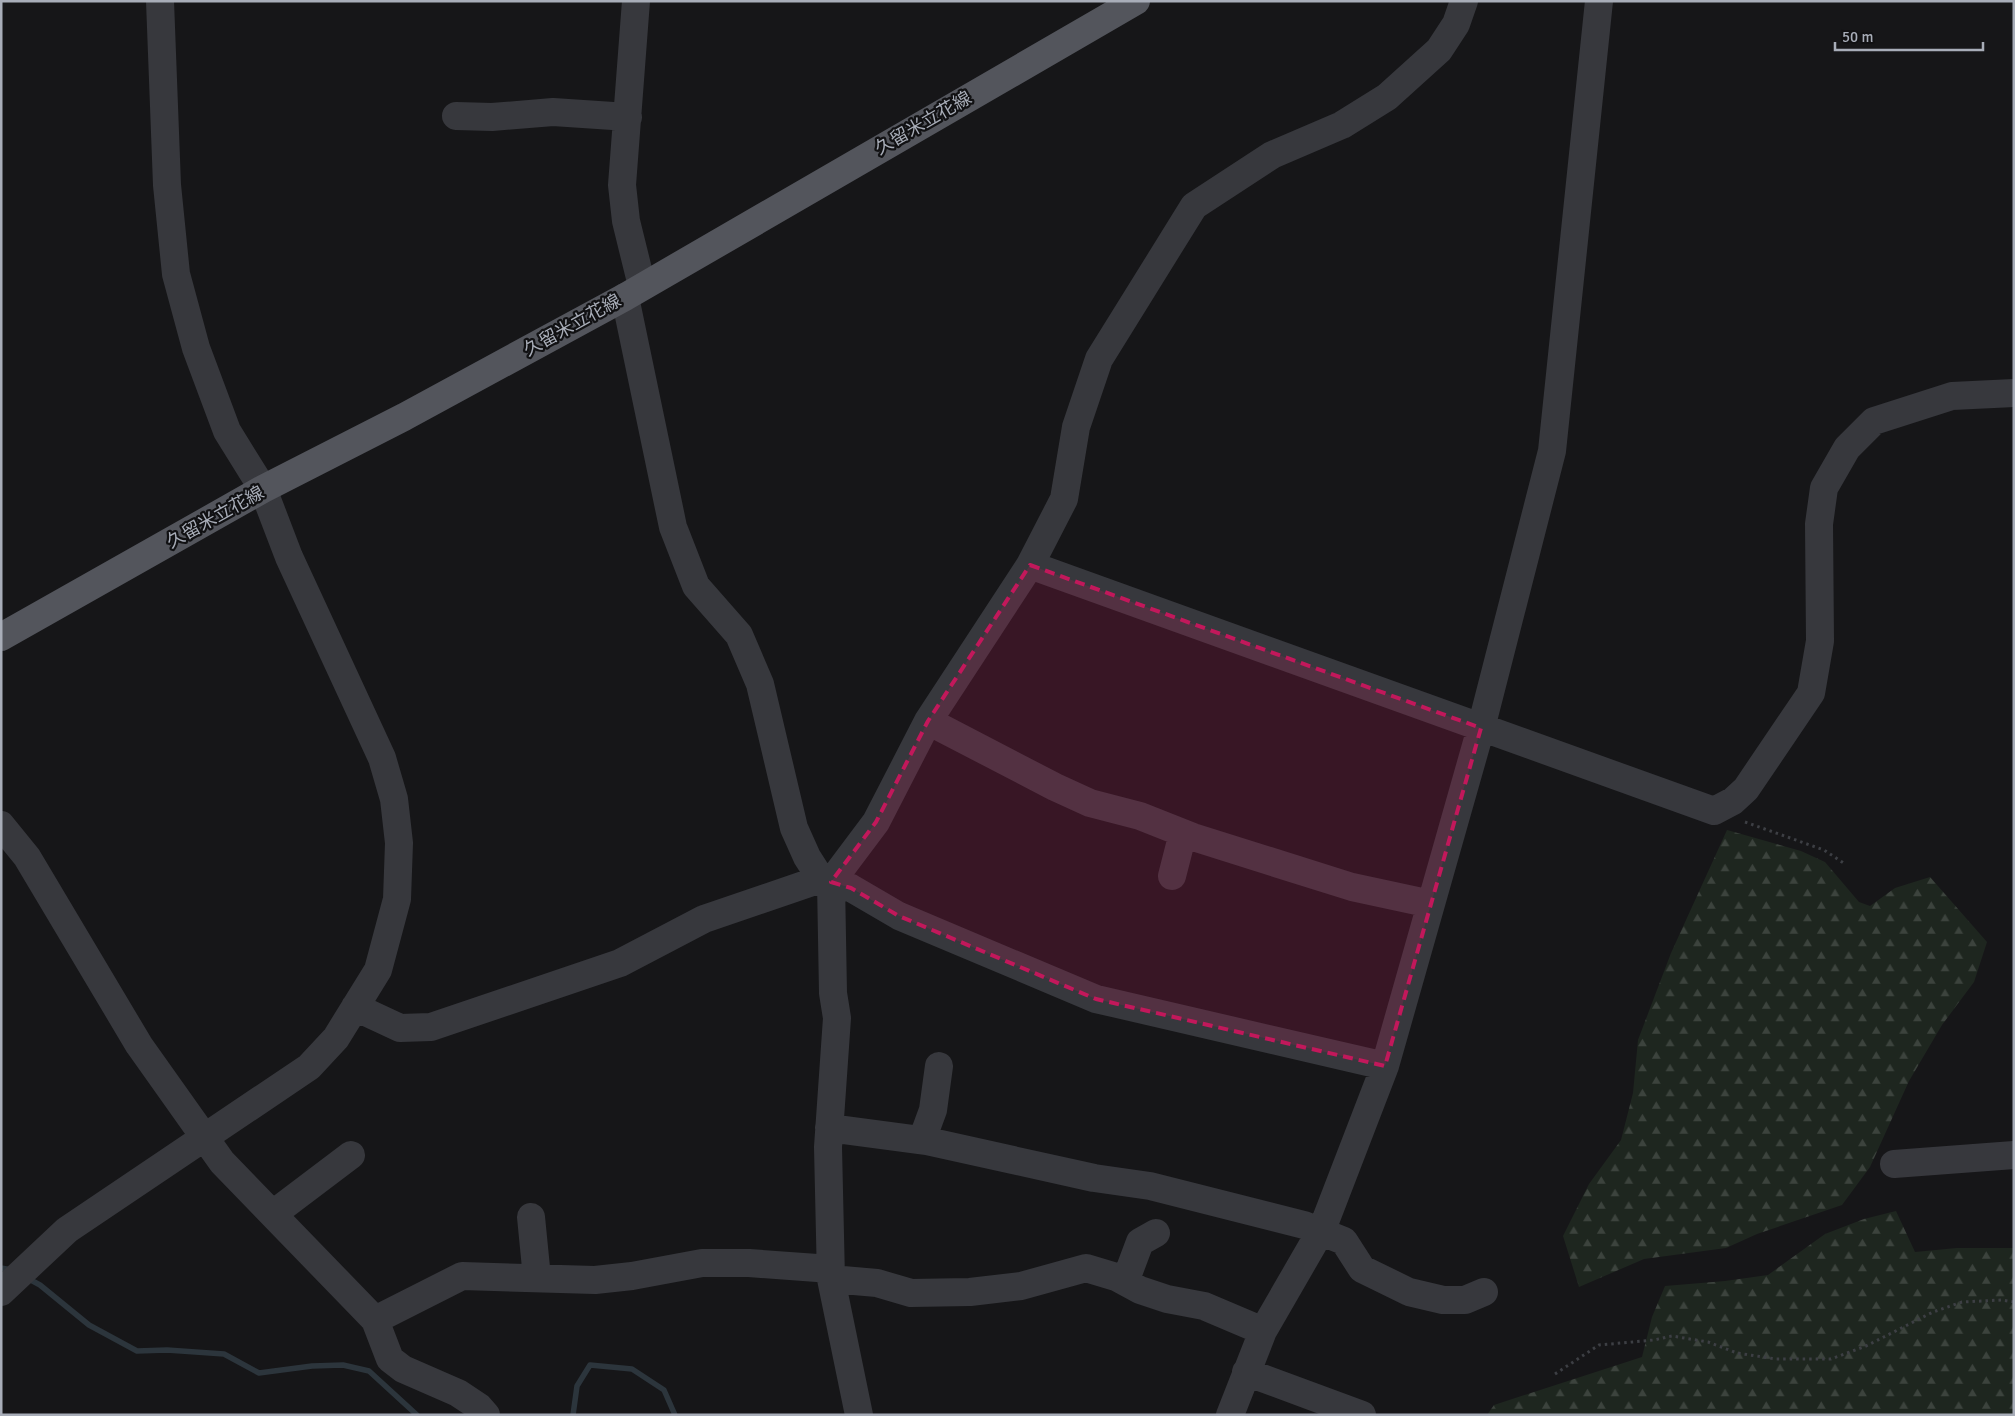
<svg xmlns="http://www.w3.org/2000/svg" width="2015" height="1416" font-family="Signika,'Noto Sans JP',sans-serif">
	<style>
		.forest { fill: url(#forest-firs) }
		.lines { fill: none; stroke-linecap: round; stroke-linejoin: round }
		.stream { stroke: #2c353c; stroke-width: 5.5 }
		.path { stroke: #3d3f44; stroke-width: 3; stroke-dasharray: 2.5 4; stroke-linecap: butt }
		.minor { stroke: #37383d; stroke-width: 28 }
		.major { stroke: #53555c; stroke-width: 28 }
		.marked { fill: #c2185b; fill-opacity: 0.2; stroke: #c2185b; stroke-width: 4; stroke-dasharray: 10 6; stroke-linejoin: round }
		.labels { text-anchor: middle; stroke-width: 4.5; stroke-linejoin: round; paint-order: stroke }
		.street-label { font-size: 18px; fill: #a8adb8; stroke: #111113 }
	</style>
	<defs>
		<pattern id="forest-firs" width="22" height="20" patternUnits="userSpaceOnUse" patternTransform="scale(1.25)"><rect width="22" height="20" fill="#1e261f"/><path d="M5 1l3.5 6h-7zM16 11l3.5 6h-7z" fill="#3c433d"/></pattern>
	</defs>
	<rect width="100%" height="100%" fill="#161618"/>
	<!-- forest -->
	<path class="forest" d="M1727,830l74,21 24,11 34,40 11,4 25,-18 35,-11 57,65 -13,40 -32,43 -33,56 -39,86 -28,38 -85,29 -31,14 -82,11 -65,28 -16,-51 26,-52 32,-44 12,-47 5,-53 33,-87z
		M1896,1211l19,41 42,-4h57v167h-527l7,-10 148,-48 10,-40 13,-31 60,-5 43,-6 57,-41 39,-15z"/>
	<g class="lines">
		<!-- stream -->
		<path class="stream" d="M1,1268l11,2
			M27,1278l13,7 49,40 48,26 30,-1 57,4 35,19 53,-7 31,-1 26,6 48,44
			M573,1415l4,-29 13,-21 42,4 32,21 11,25"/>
		<!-- path -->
		<path class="path" d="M1745,822l79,28 21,14
			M1555,1374l44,-29 55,-5 18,-4 36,6 29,11 39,6h55l35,-13 67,-34 29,-10 39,-2 13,2"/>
		<!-- minor -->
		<path class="minor" d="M636,1l-14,184 4,36 16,65
			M456,116l36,1 61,-5 75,5
			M625,297l48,230 23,59 43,49 21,49 34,144 13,29 14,22
			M1030,565l684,246 19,-10 13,-12 65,-96 9,-52 -1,-117 5,-36 23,-40 27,-27 78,-25 62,-3
			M928,721l127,66 35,16 50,13 53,21 159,50 79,17
			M1,825l26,32 112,188 83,117 153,158 15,39 13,10 55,24 21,14 7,8
			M1172,876l11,-43
			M355,1007l45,21 31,-1 189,-64 84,-44 117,-40 30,9 48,28 197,83 289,67
			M829,1128l98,13 167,37 56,8 154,39 40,16 18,28 47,23 34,8h22l19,-8
			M922,1140l11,-30 6,-44
			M1894,1164l120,-9
			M273,1214l78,-59
			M531,1217l6,61
			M831,1279l46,4 34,10 59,-1 51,-6 65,-18 30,9 24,13 27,9 37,7 59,25
			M1125,1282l15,-40 16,-9
			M1,1292l66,-62 242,-163 27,-29 42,-68 19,-71 2,-56 -5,-44 -12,-41 -93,-201 -26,-68 -36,-58 -31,-83 -20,-74 -9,-89 -7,-184
			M375,1320l87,-44 133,4 37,-4 70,-13h47l82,6
			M1246,1372l116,43
			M859,1415l-28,-136 -3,-132 9,-129 -4,-25 -2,-111 45,-60 52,-101 102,-156 34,-66 12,-72 23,-68 95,-153 78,-51 70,-30 45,-28 52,-47 17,-26 8,-23
			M1230,1415l33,-84 60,-104 62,-161 96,-338 71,-277 47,-450"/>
		<!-- major -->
		<path class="major" d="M1,637l262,-148 141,-72 221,-120 511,-296"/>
	</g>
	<!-- marked area -->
	<path class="marked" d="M1030,565l451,163 -96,338 -289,-67 -197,-83 -48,-28 -20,-6 45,-60 52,-101z"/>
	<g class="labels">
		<!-- street labels -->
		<g class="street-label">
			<text transform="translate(923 123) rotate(-30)" y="6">久留米立花線</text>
			<text transform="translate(572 325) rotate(-29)" y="6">久留米立花線</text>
			<text transform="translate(215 517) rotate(-29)" y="6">久留米立花線</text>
		</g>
	</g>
	<!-- border -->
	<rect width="2015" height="1416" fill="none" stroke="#a8adb8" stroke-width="5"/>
	<!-- scale -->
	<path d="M1835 42v8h148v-8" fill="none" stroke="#a8adb8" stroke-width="2.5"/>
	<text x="1842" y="42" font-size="15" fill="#a8adb8" stroke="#111113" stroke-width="4" paint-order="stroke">50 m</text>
</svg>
